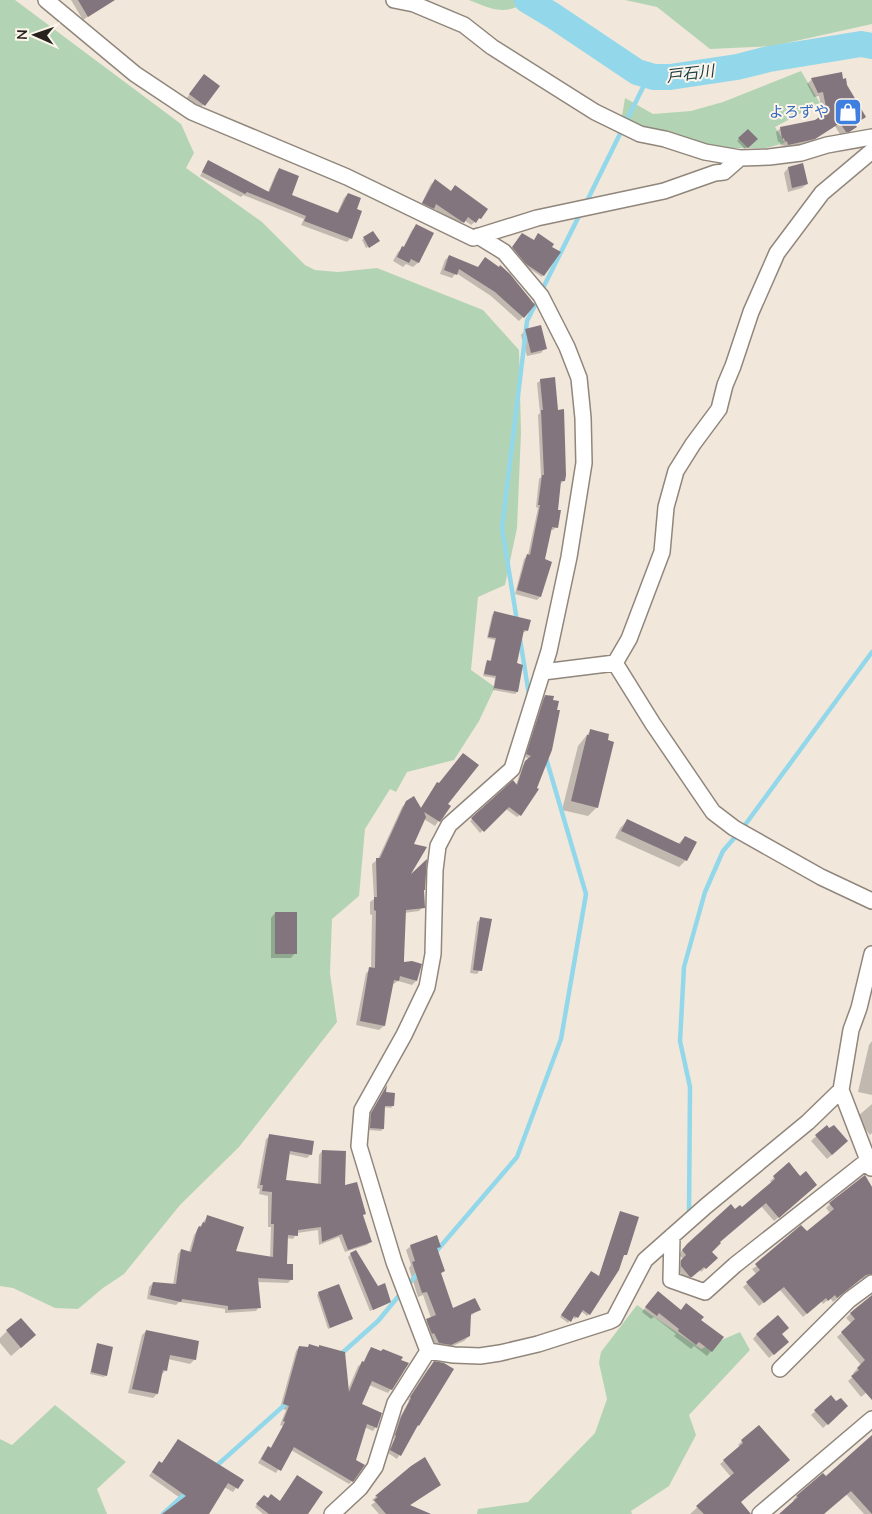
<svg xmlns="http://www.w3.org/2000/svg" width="872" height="1514" font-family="'Nunito Sans','Noto Sans JP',sans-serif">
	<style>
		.green { fill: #b3d4b4 }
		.shadow { fill: #0003 }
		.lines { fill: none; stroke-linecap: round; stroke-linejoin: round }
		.stream { stroke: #92d8ea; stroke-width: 4.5 }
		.river { stroke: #92d8ea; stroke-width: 26 }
		.building { fill: #82757d }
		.minor-casing { stroke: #90867b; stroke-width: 18 }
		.minor { stroke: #fff; stroke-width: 15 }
		.labels { text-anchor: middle; stroke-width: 4; stroke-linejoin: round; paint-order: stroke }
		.shop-label { font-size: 15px; fill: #366cbe; stroke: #fef5eb; text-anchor: end }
		.water-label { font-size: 16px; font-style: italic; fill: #1a3c44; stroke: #fef5eb }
	</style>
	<rect width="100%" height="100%" fill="#f2e7db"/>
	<!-- green -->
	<path class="green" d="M0,0h15l166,124 13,29 -8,15 76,54 43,43 10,5 23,2 39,-4 106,42 36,40 2,83 -4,95 -12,57 -27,12 -7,73 24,17 -16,34 -25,39 -47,12 -11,20 -6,-3 -25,40 -6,67 -27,23 -2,54 7,49 -98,125 -59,58 -56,69 -21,14 -25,21 -23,-1 -42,-20 -13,-2z
		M469,0h59c-22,17 -36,9 -59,0z
		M625,0h247v24l-99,22 -63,3 -53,-42z
		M801,71l19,32 -45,24 10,16 -19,5h-47l-32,-9 -33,-6 -32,-17 3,-18 28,16 38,-3 32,-9z
		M637,1305l64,44 39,-17 10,18 -61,65 7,20 -27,51 -38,25 1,3h-155l1,-5 50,-7 67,-69 12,-34 -8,-36 2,-11z
		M55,1405l71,57 -29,27 10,25h-107v-75l12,6z"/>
	<!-- shadow -->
	<path class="shadow" d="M71,0h28l4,6 -20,14z
		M841,74l1,6 22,37 -10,8 2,2 -5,4 -8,5h-2l-6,-10 -26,17 -25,6 -1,-4 -2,1 -1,-4h-2l-2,-10 5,-4 34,-7 8,-5 -4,-20 -5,1 -7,-13 5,-5z
		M200,80l18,6 -19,24 -13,-11z
		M748,131l8,8 -11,10 -8,-8z
		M208,161l60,31 8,-19 3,-4 11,26 47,19 7,-16 4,-4 7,15 -4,29 -4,4 -46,-17 3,-6 -61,-24 -2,2 -41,-21z
		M788,168l19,16 -5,4 -14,4 -4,-19z
		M435,181l15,11 5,-5 25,31 -9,7 -7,-5 -5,6 -26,-18 -4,3 -9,-4 11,-23z
		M417,226l16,8 -15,29 -5,4 -7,-3 -3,3 -10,-6 5,-9 5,-4 9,-18z
		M373,232l3,11 -10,5 -4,-8z
		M520,236l23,39 -1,2 -18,-12 -13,-15z
		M449,256l29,12 45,49 -4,4 -28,-25 -35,-23 -4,5 -12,-4 5,-14z
		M526,330l19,18 -4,5 -14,3 -6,-21z
		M541,380l23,101 -4,3 -4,43 -3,3h-3l-6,30 6,2 -10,35 -3,3 -22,-6 9,-35 4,-4 10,-47 -2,-1 3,-28 2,-2 -3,-62 2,-2 -3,-30z
		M494,613l33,17 -2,2h-2l-8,32 6,2 -4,26 -2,2 -22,-4 2,-12 -12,-2 3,-13 2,-2 2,1 5,-22 -8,-2 5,-23z
		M546,696l-26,119 -3,2 -11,-8 -26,24 -10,-12 43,-39 3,3 7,-20 6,-6 -4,-2 18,-58z
		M591,730l6,77 -9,9 -26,-6 16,-64z
		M437,784l9,20 3,2 -14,20 -11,-7 -12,26 -5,34 17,10 -1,18 -4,4 -15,2v50l12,18 -4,4 -14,-4 -6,4 -8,41 -5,4 -23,-5 10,-52 5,-4 1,-54 -2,-1v-12l4,-3 -2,-35 6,-5 24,-52 5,-5 13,7z
		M627,821l50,24 8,-8 1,23 -7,7 -64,-29 5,-10z
		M275,913l20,40 -4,5h-20v-40z
		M481,919l-1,51 -3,4 -7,-1 7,-51z
		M872,1041v54l-14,-3 11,-47z
		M385,1089v5l8,12 -2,2 -7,-1 -1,22 -2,2 -12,-1 1,-14z
		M872,1104v29l-2,2 -8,-10 1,-2 -5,-7z
		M827,1126l13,22 -13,11 -16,-18z
		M270,1136l41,18 -4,4 -19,-4 -3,27 33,4 1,-30 3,-4 40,65 8,26 -3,3 -22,7 -6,-15 -20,8 -1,-15 -21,3 -4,6 -7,-1 -1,27 7,14 -4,4 -31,-1 2,25 -3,4 -31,2v-4l-46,-7 -3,3 -29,-6 2,-12 4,-4 20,2 5,-31 3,-4 8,2 5,-17 13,-18 27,35 36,6 1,-31h-3v-31l-9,-2 1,-5 -3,-1 9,-49z
		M789,1164l23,25 -38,32 -13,-15 -42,36 -9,10 6,6 -15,14 -1,-2 -13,10 -10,-10v-5l6,-6 -4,-4 4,-6 52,-39 7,-2 30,-25 -2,-2z
		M872,1189v85l-4,4 -7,1 -28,23 -3,-4 -7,6 -2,-3 -18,16 -23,-27 -21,16 -16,-19 14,-12 -5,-6 55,-36 24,-19 -5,-6 4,-4z
		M619,1215l6,40 -3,1 -33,58 -2,2 -6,-5 -6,8 -3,-2 -4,6 -8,-6 29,-43 10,3z
		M411,1246h29l-4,4 7,21 -3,3 13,35 26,1 -9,6 -1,20 -5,5 -18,8 -11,-2 -13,-22 9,-7 -8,-23 -5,2 -9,-29 2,-3 -5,-15z
		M351,1254l39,48 -3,2 -17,7 -22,-54z
		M319,1293l32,26 -23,10 -11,-34z
		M653,1297l27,14 6,-6 14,15 11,31 -4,5 -13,-10 -3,3 -17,-13 2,-2 -22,-17 -3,2 -9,-7z
		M872,1297v91l-11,9 -13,-16 7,-6 -2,-2 8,-8 -24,-28 15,-13 -6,-6 10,-10z
		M7,1331l18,13 -14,12 -11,-13v-5z
		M146,1331l49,28 -5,5 -22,-5 -2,11 -5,5 -4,19 -4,4 -25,-5 14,-58z
		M757,1334h24l2,12 -14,12 -16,-19z
		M98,1345l8,30 -2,2 -14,-3 6,-27z
		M299,1347l48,45 11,-26 5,-3 5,-11 3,-4 20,41 -3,4 -19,-8 -9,20 16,22 -3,4 -9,-4 -10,33 -2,21 -3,3 -58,-34 -15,23 -18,-10 7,-12 3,-3 2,1 13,-23 -3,-1 6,-15 -6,-2 16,-57z
		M434,1363l-16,62 -21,34 -9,-6 6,-14 -1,-1 5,-17 11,-20 -1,-1 19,-30z
		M831,1397l5,6 10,3 -23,22 -12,-13z
		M759,1427l-32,87h-37l41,-37 -11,-13 20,-17 -2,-2 4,-4z
		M872,1436v78h-8l-18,-20 -23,20h-42l14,-12 -2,-2 4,-4 29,-18z
		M178,1441l64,39 -9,12 -9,-5 -16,27h-44l19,-14 -34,-24 7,-10 5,-2z
		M412,1467l28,18 -31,21 22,8h-52l-8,-9 4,-3 -3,-2z
		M297,1477l10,37h-44l-8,-7 6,-8 18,3z"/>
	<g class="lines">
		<!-- stream -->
		<path class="stream" d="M585,205l64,-130
			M541,292l40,-80
			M517,621l-15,-93 25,-207 11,-22
			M520,639l9,56
			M689,1216l1,-129 -10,-46 4,-74 21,-75 18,-41 19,-22 130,-177
			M434,1254l83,-97 44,-118 25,-145 -40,-136
			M407,1286l13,-15
			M341,1354l37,-33 24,-29
			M214,1468l75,-67
			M163,1514l25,-23"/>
		<!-- river -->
		<path class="river" d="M527,0l25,15 85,57 17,5h16l67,-10 32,-8 92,-15 11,2"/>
	</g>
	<!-- building -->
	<path class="building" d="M78,0h37l-27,17z
		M842,72l1,7 3,-1 1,7 19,32 -11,7 2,3 -8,5h-3l-6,-9 -25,16 -27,6 -1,-4 -2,1 -1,-4 -2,1 -2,-12 35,-7 12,-8 -4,-20 -5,1 -7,-15z
		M204,74l16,12 -15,20 -16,-12z
		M748,129l10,10 -10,9 -10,-10z
		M208,160l61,32 10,-24 20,8 -7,19 46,18 10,-20 13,5 -4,11 5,2 -10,28 -48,-18 2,-5 -59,-24 -2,2 -43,-22z
		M803,163l5,21 -16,4 -4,-21z
		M435,179l16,12 4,-6 33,24 -7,10 -2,-1 -3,5 -8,-6 -4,6 -28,-19 -2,5 -12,-6z
		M416,224l18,9 -15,30 -8,-4 -2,4 -12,-6 5,-11 2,1z
		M373,231l7,10 -11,7 -6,-11z
		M522,233l12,7 4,-7 16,11 -2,3 9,5 -17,24 -18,-12 -14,-17z
		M449,255l29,12 7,-10 14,10 1,-2 10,9 25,31 -11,13 -29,-26 -36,-23 -2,6 -13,-5z
		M541,325l6,24 -16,4 -6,-24z
		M555,377l3,33 6,-1 2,66 -1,6h-4l-3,29h3l-3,18 -6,-1 -7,32 7,3 -11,35 -24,-7 10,-36 3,1 10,-50h-2l4,-30h2l-3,-65h2l-3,-31z
		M494,611l37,9 -3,11 -4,-1 -7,33 6,2 -5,27 -24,-4 2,-12 -12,-2 3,-14 4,1 5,-23 -8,-1z
		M545,695l9,1 -1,4 6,1 -2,9h3l-8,40 -15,38 2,1 -18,27 -12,-9 -25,25 -13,-14 42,-38 4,5 8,-24 6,-5 -5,-2z
		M590,729l19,5 -1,6 6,2 -16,66 -27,-7 16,-66h2z
		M463,753l16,12 -31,39 3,2 -11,16 -16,-10 2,5 -12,27 13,3 -16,27 16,-15 -2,31h-1l1,18 -19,2 -2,49v3l8,-1 10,3 -5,17 -17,-5 -1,5 -5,-1 -9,46 -25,-5 9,-54 6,1 1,-57 -2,-1v-13h3l-1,-39h4l26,-57 8,-5 7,12 16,-26 2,1z
		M627,819l53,25 5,-8 12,6 -10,19 -66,-30z
		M275,912h22v42h-22z
		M480,917l12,2 -10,52 -9,-1z
		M387,1085l-1,7 9,1 -1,13h-9l-1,23 -14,-1 1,-15z
		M827,1125l2,3 5,-3 14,16 -16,14 -17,-20z
		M269,1134l45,7 -2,14 -22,-4 -4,29 35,4 1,-34 24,1 -1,34 12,-3 9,32 -3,1 9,27 -24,8 -6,-16 -20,8 -1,-15 -23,3v6l-10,-1 -1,29h6v16l-35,-2 3,30 -33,2v-4l-46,-7 -1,3 -31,-7 3,-13 23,2 5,-35 10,3 6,-22 2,-4 2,1 2,-5 2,1 2,-8 37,12 -8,24 37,6 1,-33h-3l1,-32 -10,-1 1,-6h-3z
		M789,1162l11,14 6,-5 11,14 -38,33 -13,-15 -46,39 1,1 -9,9 6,6 -12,11 -2,-2 -12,10h-2l-9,-11v-6l5,-5 -4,-5 5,-6 44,-40 4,5 5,-4 2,2 33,-28 -2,-3z
		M865,1175l7,12v87l-6,1 -29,23 -2,-3 -7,6 -2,-3 -19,16 -23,-27 -20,16 -18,-21 14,-12 -5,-6 46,-39 6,6 27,-22 -5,-6z
		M620,1211l19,6 -12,38h-3l-5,15 -29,45 -7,-5 -5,8 -4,-2 -3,6 -10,-7 30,-44 8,5z
		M437,1235l4,12 -4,1 8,23 -4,2 12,35 22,-10 6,12 -10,4 -1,22 -19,9 -12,-2 -5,-10 -2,1 -6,-15 10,-4 -9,-23 -5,1 -10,-31 3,-1 -5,-16z
		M356,1250l22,36 7,-3 6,19 -18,8 -23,-57z
		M339,1284l14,35 -23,9 -12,-36z
		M658,1291l23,19 5,-7 18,14 -3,3 23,17 -12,15 -13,-10 -3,3 -18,-14 1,-2 -20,-16 -2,3 -12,-9z
		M872,1295v105l-21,-24 8,-6 -2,-2 8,-8 -24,-28 14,-13 -5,-6z
		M778,1315l11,13 -7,6 7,8 -15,13 -18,-21z
		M21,1318l15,17 -15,13 -15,-18z
		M146,1330l53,11 -3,19 -26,-5 -3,16 -4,-1 -5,24 -26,-5z
		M97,1343l16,4 -6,29 -16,-4z
		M309,1344l10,3v-2l26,7 4,40 13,-31 2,1 7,-15 10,4 2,-2 20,8 -2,3 8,3 -17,27 -20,-9 -10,23 20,9 -5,15 -10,-4 -11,36 9,5 -12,17 -59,-35 -13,24 -20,-12 7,-13 3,2 14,-26 -2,-1 6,-15 -6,-2 16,-58 9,1z
		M434,1361l10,2 10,6 -35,57 -1,-1 -17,31 -11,-6 6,-14 -1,-1 6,-18 10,-19 -1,-1z
		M831,1395l5,6 5,-3 7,8 -20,19 -14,-15z
		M759,1425l31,35 -49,42 10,12h-47l-8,-8 38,-33 -11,-13 20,-17 -2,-3z
		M872,1435v79l-21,-23 -27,23h-45l19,-17 -2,-1 27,-23 3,3z
		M178,1439l66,41 -6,9 -10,-6 -19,31h-47l24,-18 -34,-24 7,-11 3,2z
		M425,1457l16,28 -31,20 21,9h-45l-12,-14 4,-3 -3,-1 36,-30z
		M297,1475l26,17 -15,22h-39l-13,-10 8,-9 4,3 3,-4 9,7z"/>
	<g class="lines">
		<!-- minor casing -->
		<g class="minor-casing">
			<path id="minor" d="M46,0l89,74 57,38 155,65 126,61 64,-20 127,-27 51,-18 9,-1 16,-14
				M394,0l20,4 50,21 28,22 103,65 45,22 25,5 40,13 35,6 29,-1 32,-4 26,-8 45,-8
				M615,663l14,-24 33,-87 4,-45 10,-36 17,-27 26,-35 6,-24 8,-19 18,-54 26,-59 45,-60 50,-42
				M615,663l38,61 60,88 21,16 87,49 51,24
				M543,672l72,-9
				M871,1168l-30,-78 10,-60 8,-22 13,-54
				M672,1236l-1,44 34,12 30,-27 137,-108
				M428,1351l-34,-89 -35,-116 3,-36 42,-75 23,-48 6,-33 2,-84 3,-24 11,-21 63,-56 37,-118 20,-94 15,-94 -1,-45 -4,-40 -12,-31 -26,-51 -37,-44 -26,-16
				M428,1351l26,4 26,1 20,-3 38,-9 72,-23 4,-2 31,-59 61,-54 102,-84 33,-32
				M780,1369l69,-69 23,-17
				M332,1514l28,-26 15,-21 20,-64 33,-52
				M760,1514l112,-95"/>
		</g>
		<!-- minor -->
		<use href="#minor" class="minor"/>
	</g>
	<!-- icons -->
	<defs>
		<g id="shop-square" transform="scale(1.4375)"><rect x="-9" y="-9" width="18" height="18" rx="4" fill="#3f7fe0" stroke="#fef5eb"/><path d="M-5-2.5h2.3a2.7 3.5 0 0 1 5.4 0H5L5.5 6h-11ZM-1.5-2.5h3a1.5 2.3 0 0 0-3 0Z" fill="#fff"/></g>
	</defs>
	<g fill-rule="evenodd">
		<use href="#shop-square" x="848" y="112"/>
	</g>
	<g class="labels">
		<!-- shop labels -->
		<g class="shop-label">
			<text x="829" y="117">よろずや</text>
		</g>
		<!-- water labels -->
		<g class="water-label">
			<text transform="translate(690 73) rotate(-7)" y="6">戸石川</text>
		</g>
	</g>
	<!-- north arrow -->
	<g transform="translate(35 35) rotate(272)" stroke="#fef5eb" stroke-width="4" paint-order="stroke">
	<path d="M0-4L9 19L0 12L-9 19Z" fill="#26221d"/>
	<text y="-8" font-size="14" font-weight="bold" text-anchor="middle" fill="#26221d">N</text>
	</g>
</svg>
